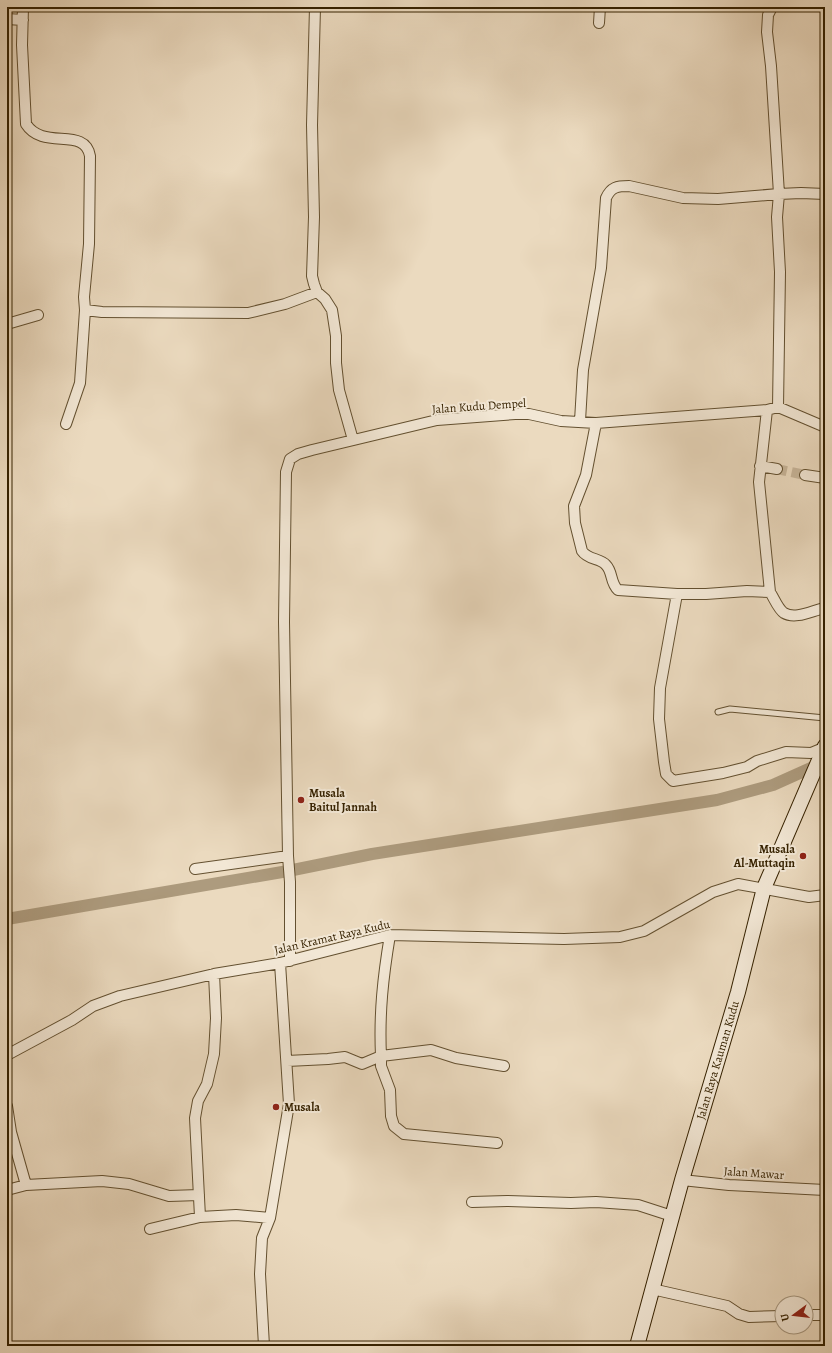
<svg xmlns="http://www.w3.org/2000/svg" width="832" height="1353" font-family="Alegreya,serif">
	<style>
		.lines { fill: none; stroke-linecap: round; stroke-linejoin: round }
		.canal { stroke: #ad9b7e; stroke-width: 12 }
		.street-tunnel { stroke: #c7b599; stroke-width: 10; stroke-dasharray: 10 5; stroke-linecap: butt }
		.lane-casing { stroke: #635030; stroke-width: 7 }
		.street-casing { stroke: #635030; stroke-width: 12 }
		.secondary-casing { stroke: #362201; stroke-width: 16 }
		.lane { stroke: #f2e7d5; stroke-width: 5 }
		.street { stroke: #f2e7d5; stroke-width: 10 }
		.secondary { stroke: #f2e7d5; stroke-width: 14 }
		.poi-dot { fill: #8f2418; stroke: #f2e7d5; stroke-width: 1.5 }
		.labels { text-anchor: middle; stroke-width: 4; stroke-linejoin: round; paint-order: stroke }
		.street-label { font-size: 12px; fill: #362201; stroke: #f2e7d5 }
		.poi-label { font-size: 12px; font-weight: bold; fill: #362201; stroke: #f2e7d5; text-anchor: start }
	</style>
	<rect width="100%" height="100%" fill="#ebdabf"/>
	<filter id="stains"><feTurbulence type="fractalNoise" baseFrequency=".005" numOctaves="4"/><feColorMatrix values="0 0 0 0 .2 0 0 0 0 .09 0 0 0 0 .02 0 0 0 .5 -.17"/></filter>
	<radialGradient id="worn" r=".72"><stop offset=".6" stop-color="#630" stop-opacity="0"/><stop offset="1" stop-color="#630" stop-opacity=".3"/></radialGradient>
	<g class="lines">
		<!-- canal -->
		<path class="canal" d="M7,919l281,-48 84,-17 345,-54 56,-15 49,-22"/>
		<!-- street-tunnel -->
		<path class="street-tunnel" d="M777,469l28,6"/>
		<!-- lane casing -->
		<g class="lane-casing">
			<path id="lane" d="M718,712l12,-3 95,9"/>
		</g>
		<!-- street casing -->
		<g class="street-casing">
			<path id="street" d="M23,7l-1,38 4,79c17,27 59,2 64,32l-1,88 -5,53 1,13 -5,73 -14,41
				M315,7l-3,118 2,92 -2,59 2,8 3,8 8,7 7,11 4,26v27l3,27 14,50
				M772,7l-4,8 -1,17 4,34 8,128 -2,23 3,55 -2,135
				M7,19l16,1
				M599,23l1,-16
				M85,310l17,2 146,1 37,-9 32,-12
				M7,324l31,-9
				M580,421l3,-51 18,-102 5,-70c5,-11 11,-12 23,-12l54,12 35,1 61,-5 22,-1 24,1
				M596,423l171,-13
				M760,466l17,3
				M805,475l20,3
				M770,592l-11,-110 8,-72 11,-3 47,20
				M677,594l-17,94 -1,31 5,43 2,12 7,7 50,-8 24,-6 10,-6 29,-9 25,1 12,-5
				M195,869l93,-13
				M390,935c-7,42 -11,78 -9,121l50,-6 25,8 48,8
				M290,961v-79l-2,-26 -4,-234 2,-150 4,-13 8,-5 14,-4 125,-30 78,-6h14l32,7 35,2 -10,52 -12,31 1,17 7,28c6,9 18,7 24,14 7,7 4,18 12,25l59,4h29l41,-3 23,1c4,6 8,17 14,21 12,7 29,-3 41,-5
				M7,1055l65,-35 21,-14 27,-10 94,-22 66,-11 110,-28 174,4 56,-2 24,-6 69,-39 25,-8 71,13 16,-2
				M287,1061l41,-2 17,-2 17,7 19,-8v10l9,24 1,26 3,10 10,8 93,9
				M7,1106l4,26 15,53
				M682,1180l47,5 96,5
				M7,1190l19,-5 76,-4 27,3 40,12 30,-1
				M472,1202l35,-1 64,2 25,-1 42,3 34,11
				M200,1217l-5,-99 3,-17 9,-17 7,-30 2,-36 -2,-44
				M150,1229l50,-12 36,-2 34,3
				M652,1289l75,17 12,8 10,3 33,-1
				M806,1315h19
				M264,1346l-4,-72 2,-36 8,-20 19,-114 -9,-141"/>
		</g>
		<!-- secondary casing -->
		<g class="secondary-casing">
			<g id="secondary">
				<path id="s1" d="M637,1346l45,-166 56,-188 26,-104 61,-142"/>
			</g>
		</g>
		<!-- lane -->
		<use href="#lane" class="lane"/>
		<!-- street -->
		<use href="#street" class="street"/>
		<!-- secondary -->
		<use href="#secondary" class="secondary"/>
	</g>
	<!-- markers -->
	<g class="poi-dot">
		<circle cx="301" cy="800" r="4"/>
		<circle cx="803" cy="856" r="4"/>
		<circle cx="276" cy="1107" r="4"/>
	</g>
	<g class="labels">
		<!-- street labels -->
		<g class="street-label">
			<text transform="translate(479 406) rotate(-4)" y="4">Jalan Kudu Dempel</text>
			<text transform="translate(332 937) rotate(-13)" y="4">Jalan Kramat Raya Kudu</text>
			<text dy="4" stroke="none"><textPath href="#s1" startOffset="297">Jalan Raya Kauman Kudu</textPath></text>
			<text transform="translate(754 1173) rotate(4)" y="4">Jalan Mawar</text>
		</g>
		<!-- poi labels -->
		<g class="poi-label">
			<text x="309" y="797">Musala<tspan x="309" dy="14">Baitul Jannah</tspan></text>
			<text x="795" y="853" text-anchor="end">Musala<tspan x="795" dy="14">Al-Muttaqin</tspan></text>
			<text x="284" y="1111">Musala</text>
		</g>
	</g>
	<!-- margin -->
	<rect width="832" height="1353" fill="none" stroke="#ebdabf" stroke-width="24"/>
	<rect x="8" y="8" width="816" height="1337" fill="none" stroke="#362201" stroke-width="2"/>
	<rect x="12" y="12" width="808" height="1329" fill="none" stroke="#362201"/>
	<!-- north arrow -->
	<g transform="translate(794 1315) rotate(255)"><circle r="19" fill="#f2e7d5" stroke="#a79880"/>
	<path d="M0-3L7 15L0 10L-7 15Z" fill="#8f2418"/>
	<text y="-6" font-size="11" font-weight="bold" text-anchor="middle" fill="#362201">U</text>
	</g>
	<rect width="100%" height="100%" filter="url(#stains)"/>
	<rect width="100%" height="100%" fill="url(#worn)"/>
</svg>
